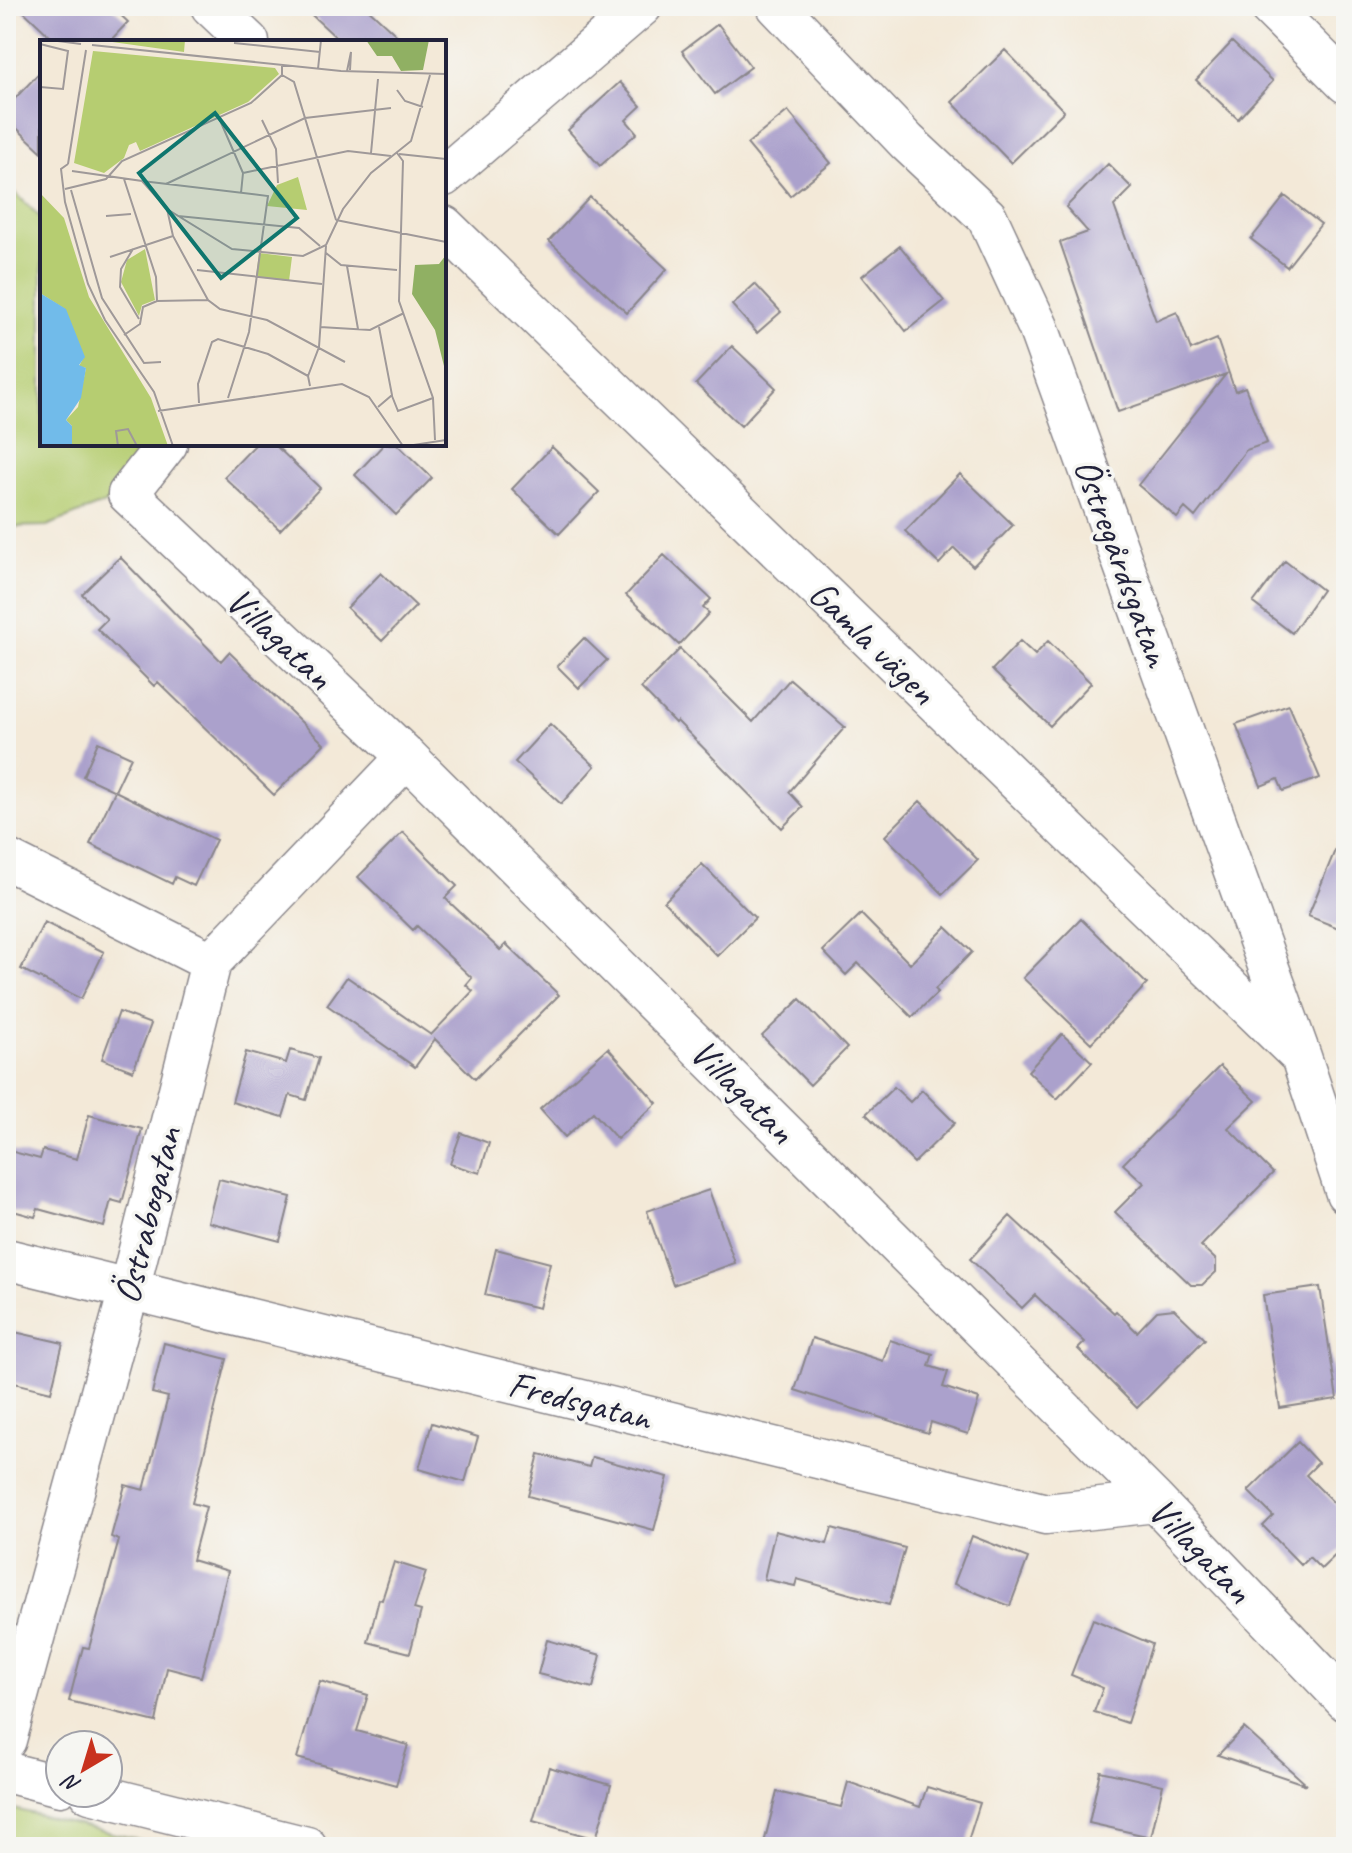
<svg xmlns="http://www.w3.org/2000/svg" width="1352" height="1853" font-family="Caveat,sans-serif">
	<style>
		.green { fill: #b6cd71; stroke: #6c7856; stroke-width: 2 }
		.building { fill: #aba1cc }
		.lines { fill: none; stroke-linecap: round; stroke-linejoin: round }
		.minor-casing { stroke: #8a868a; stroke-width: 43 }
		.minor { stroke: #fff; stroke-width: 40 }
		.labels { text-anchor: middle; stroke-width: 7; stroke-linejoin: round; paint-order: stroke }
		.street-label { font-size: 38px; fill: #22223b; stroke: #f6f6f2 }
		.inset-road { fill: none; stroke: #9f9999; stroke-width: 2 }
		.view { fill: #0f766e; fill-opacity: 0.15; stroke: #0f766e; stroke-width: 4 }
		.inset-edge { fill: none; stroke: #22223b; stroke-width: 4 }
	</style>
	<rect width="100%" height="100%" fill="#f6f6f2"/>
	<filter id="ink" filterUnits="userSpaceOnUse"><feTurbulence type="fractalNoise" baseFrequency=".0125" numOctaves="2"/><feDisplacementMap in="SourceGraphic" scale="16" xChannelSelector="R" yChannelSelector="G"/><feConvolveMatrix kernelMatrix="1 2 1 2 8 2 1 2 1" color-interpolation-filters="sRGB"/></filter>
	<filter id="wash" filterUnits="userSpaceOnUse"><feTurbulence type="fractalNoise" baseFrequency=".006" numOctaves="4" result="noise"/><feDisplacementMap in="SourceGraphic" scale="32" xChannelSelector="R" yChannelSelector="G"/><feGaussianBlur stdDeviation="1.8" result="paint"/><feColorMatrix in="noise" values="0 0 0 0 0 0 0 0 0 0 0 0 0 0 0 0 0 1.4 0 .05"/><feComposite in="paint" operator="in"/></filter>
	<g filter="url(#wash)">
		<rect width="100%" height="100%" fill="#f3e9d8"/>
		<!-- green -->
		<path class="green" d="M6,184l36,35v225h125l-39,50 -81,32 -41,1z
			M6,1807l163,40h-163z"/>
		<g id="blocks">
			<!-- building -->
			<path class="building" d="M18,6h93l17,16 -19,20h-53z
				M302,6h63l39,36h-63z
				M718,24l33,43 -36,27 -33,-43z
				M1232,42l41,39 -35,38 -42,-39z
				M1005,50l59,61 -53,52 -59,-61z
				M42,70v82l-36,-34v-10z
				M620,82l21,24 -15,14 11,13 -37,33 -32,-36z
				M788,111l43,52 -41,33 -43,-52z
				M1108,164l24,24 -18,18 42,115 21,-9 14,38 26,-11 18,52 10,-4 22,56 -21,7 -51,67 -10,-9 -8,10 -39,-33 88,-111 -108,38 -58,-170 28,-10 -22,-25z
				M1285,196l36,28 -34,43 -36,-28z
				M590,197l77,72 -40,44 -78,-72z
				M900,246l44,55 -38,30 -44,-55z
				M755,284l26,28 -24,21 -25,-28z
				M732,346l44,42 -35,38 -45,-42z
				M256,444h18l46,44 -40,42 -56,-53z
				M384,444h13l35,34 -36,37 -41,-40z
				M552,447l47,45 -40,42 -47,-45z
				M960,474l53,51 -40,41 -19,-18 -15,16 -34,-33z
				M664,555l47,44 -8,9 6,5 -30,32 -53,-50z
				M120,557l101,104 8,-9 95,92 -50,51 -116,-113 -4,4 -57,-57 10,-10 -25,-25z
				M1285,561l37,29 -30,43 -39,-30z
				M381,573l35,33 -34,35 -35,-33z
				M584,638l23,22 -28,28 -22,-22z
				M1020,641l15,14 13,-14 43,42 -41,43 -58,-56z
				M680,649l73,73 37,-43 55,48 -56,65 14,15 -21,21 -105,-107 -2,2 -34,-35z
				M1289,705l31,73 -37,13 -5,-12 -17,7 -25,-62z
				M550,724l45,42 -34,38 -46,-42z
				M98,742l33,15 -16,34 -32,-15z
				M115,791l101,49 -22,46 -19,-9 -3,7 -82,-40z
				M920,801l58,59 -35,34 -58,-58z
				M1345,826h1v105l-38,-15z
				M403,832l54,54 -12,12 55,52 6,-6 53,51 -84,84 -40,-40 -20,28 -88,-62 20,-28 84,58 42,-44 -7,-6 6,-7 -55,-52 -4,4 -55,-53z
				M702,864l53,54 -38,38 -53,-54z
				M861,914l49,50 36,-37 26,25 -37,37 3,3 -26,25 -54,-54 -12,12 -23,-24z
				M1081,919l66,65 -56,59 -68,-65z
				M44,922l60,30 -23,47 -60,-30z
				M800,999l47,49 -37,37 -48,-49z
				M119,1012l32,12 -18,47 -31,-12z
				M1062,1034l30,28 -35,37 -29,-28z
				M608,1048l49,55 -40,36 -24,-27 -28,25 -25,-28z
				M290,1050l29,8 -13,42 -16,-5 -7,22 -51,-15 14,-50 40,11z
				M1220,1066l36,35 -28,27 45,45 -72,73 15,14v12l-14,13h-11l-76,-73 29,-29 -21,-19z
				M894,1087l16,15 12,-12 33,33 -41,40 -48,-49z
				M89,1115l53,14 -20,74 -11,-3 -7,27 -66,-18 -3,8 -29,-8v-59l34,9 3,-9 34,9z
				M461,1133l28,10 -9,30 -30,-9z
				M219,1179l72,18 -11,44 -72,-19z
				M709,1190l26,73 -62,22 -26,-74z
				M1010,1216l104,97 2,-2 21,21 20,-21 17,-2 31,30 -68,69 -59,-59 7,-7 -50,-47 -13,13 -52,-49z
				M496,1249l54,14 -11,45 -54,-13z
				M1320,1287l17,112 -57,9 -17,-113z
				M6,1330l57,13 -12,49 -45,-11z
				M812,1338l71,23 7,-21 43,14 -4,12 19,6 -5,15 36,12 -11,35 -37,-12 -3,11 -133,-43z
				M164,1343l63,16 -35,144 14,4 -14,53 36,11 -27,106 -34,-9 -11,54 -87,-21 14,-54 6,1 30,-108 -8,-3 14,-52 19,5 24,-93 -16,-4z
				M432,1423l46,14 -13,45 -46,-13z
				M1298,1442l20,21 -12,12 40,40v30l-25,24 -12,-12 -8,8 -38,-39 10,-10 -25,-25z
				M539,1454l50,13 3,-10 76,20 -14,53 -126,-34z
				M832,1528l73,20 -16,57 -92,-26 -2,7 -31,-7 11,-48 52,13z
				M972,1536l56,22 -18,48 -56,-22z
				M394,1562l32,10 -12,37 7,2 -11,42 -42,-11 11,-43 3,1z
				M1093,1619l59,25 -25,79 -33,-11 9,-24 -32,-13z
				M547,1640l54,15 -8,33 -55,-14z
				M320,1681l48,14 -11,36 51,14 -12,40 -99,-27z
				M1244,1728l63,57 -89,-30z
				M549,1767l62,18 -15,54 -63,-18z
				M1100,1771l63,14 -12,52 -62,-14z
				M848,1782l72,25 7,-20 53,16 -14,44h-203l14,-55 64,15z"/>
		</g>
	</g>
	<g filter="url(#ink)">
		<use href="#blocks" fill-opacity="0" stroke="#8a868a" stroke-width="2"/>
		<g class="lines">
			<!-- minor casing -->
			<g class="minor-casing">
				<path id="minor" d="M211,6l38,36
					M777,6l130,136 80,75 51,110 263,730 45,136
					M1269,6l77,77
					M444,176l198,-170
					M444,226l852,826
					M167,444l-39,50 279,263 749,745 190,199
					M6,859l205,103
					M6,1259l1040,255 110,-12
					M6,1740l123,-450 82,-328 196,-205
					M6,1772l54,14
					M90,1793l217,54"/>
			</g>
			<!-- minor -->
			<use href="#minor" class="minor"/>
		</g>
	</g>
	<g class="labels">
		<!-- street labels -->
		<g class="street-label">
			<text transform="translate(1123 562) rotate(70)" y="13">Östregårdsgatan</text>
			<text transform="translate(280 638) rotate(43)" y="13">Villagatan</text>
			<text transform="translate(873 642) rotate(44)" y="13">Gamla vägen</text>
			<text transform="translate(743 1091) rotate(45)" y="13">Villagatan</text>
			<text transform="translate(147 1215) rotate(-76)" y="13">Östrabogatan</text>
			<text transform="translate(580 1400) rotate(14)" y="13">Fredsgatan</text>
			<text transform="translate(1201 1550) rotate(46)" y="13">Villagatan</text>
		</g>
	</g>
	<!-- overview -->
	<g transform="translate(40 40)">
		<rect width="406" height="406" fill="#f3e9d8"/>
		<path d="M58,0h87l-1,12zM53,11l182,17 4,6 -31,28 -108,49 -4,-9 -7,3 -5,13 -20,15 -30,-10zM258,137l9,33 -40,-4 10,-21zM0,153l24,25 25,79 62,101 17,48 -97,-1 1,-19 -6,-6 12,-13 8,-39 -7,-2 5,-9 -19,-48 -25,-16zM105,209l10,51 -13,5 -3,11 -18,-34 6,-22zM219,213l33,4 -3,24 -33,-4z" fill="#b6cd71"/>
		<path d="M326,0h63l-6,30 -22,1 -9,-15h-15zM406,215v119l-11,-44 -23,-36 3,-29 24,-1z" fill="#90b063"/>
		<path d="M0,253l26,16 19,48 -6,8 7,3 -5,30 -15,22 6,6v20h-32z" fill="#71bbea"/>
		<path class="inset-road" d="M10,0l31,4M194,3l86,9M0,4l28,7 -5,38 -23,-2M52,5l249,26 105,3M278,29l3,-29M307,31l4,-19 -1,18M242,35l12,7 42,138M357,50l8,11 18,6M179,78l24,55 -2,20M222,80l14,29 2,34M331,113l7,-74M357,113l6,8 -4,140 34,97 2,42M359,114l47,5M28,124l-7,5 4,33 23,82 17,36 49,72 19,54M28,124l18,-114M32,131l70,10 25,28 65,40 71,7 23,-11 17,-36 28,-36 40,-32 19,-66M203,133l105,-22 43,5M84,139l32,98 1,24 -14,6 -3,17 -16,11M102,141l126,15 -19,136 -21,66M126,144l139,-66 86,-10M25,149l41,-10 16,-18 129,-58 31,-28v-10M31,150l31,108 42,65 17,-1M127,169l6,27 35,64 12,9 47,11 78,42M66,176l25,-2M138,176l121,12 21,18M296,180l110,22M93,209l-12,20 -1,18 19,32M286,213l15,12 56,5M70,217l63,-21M307,226l11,63M157,230l125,14M117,261l51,-1M280,287l50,3 34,-17M270,346l-2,-10 11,-29 7,-101M352,356l6,15 35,-13M159,363l-1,-19 14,-42 6,-3 50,15 40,22M338,367l14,-12 -13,-68M118,371l184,-27 27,13 34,49M78,406l-2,-15 12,-2 9,17M367,406l39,-6"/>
		<path class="view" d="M175,73l82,105 -76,60 -82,-105z"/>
		<rect width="406" height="406" class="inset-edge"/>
	</g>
	<!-- margin -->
	<rect width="1352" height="1853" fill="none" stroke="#f6f6f2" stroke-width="32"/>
	<!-- north arrow -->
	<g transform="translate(84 1769) rotate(218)"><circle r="38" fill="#f6f6f2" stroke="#a1a1a9" stroke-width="2"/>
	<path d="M0-6L14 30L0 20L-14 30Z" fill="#c8321e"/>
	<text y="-12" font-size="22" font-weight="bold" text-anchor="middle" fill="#22223b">N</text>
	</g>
</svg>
